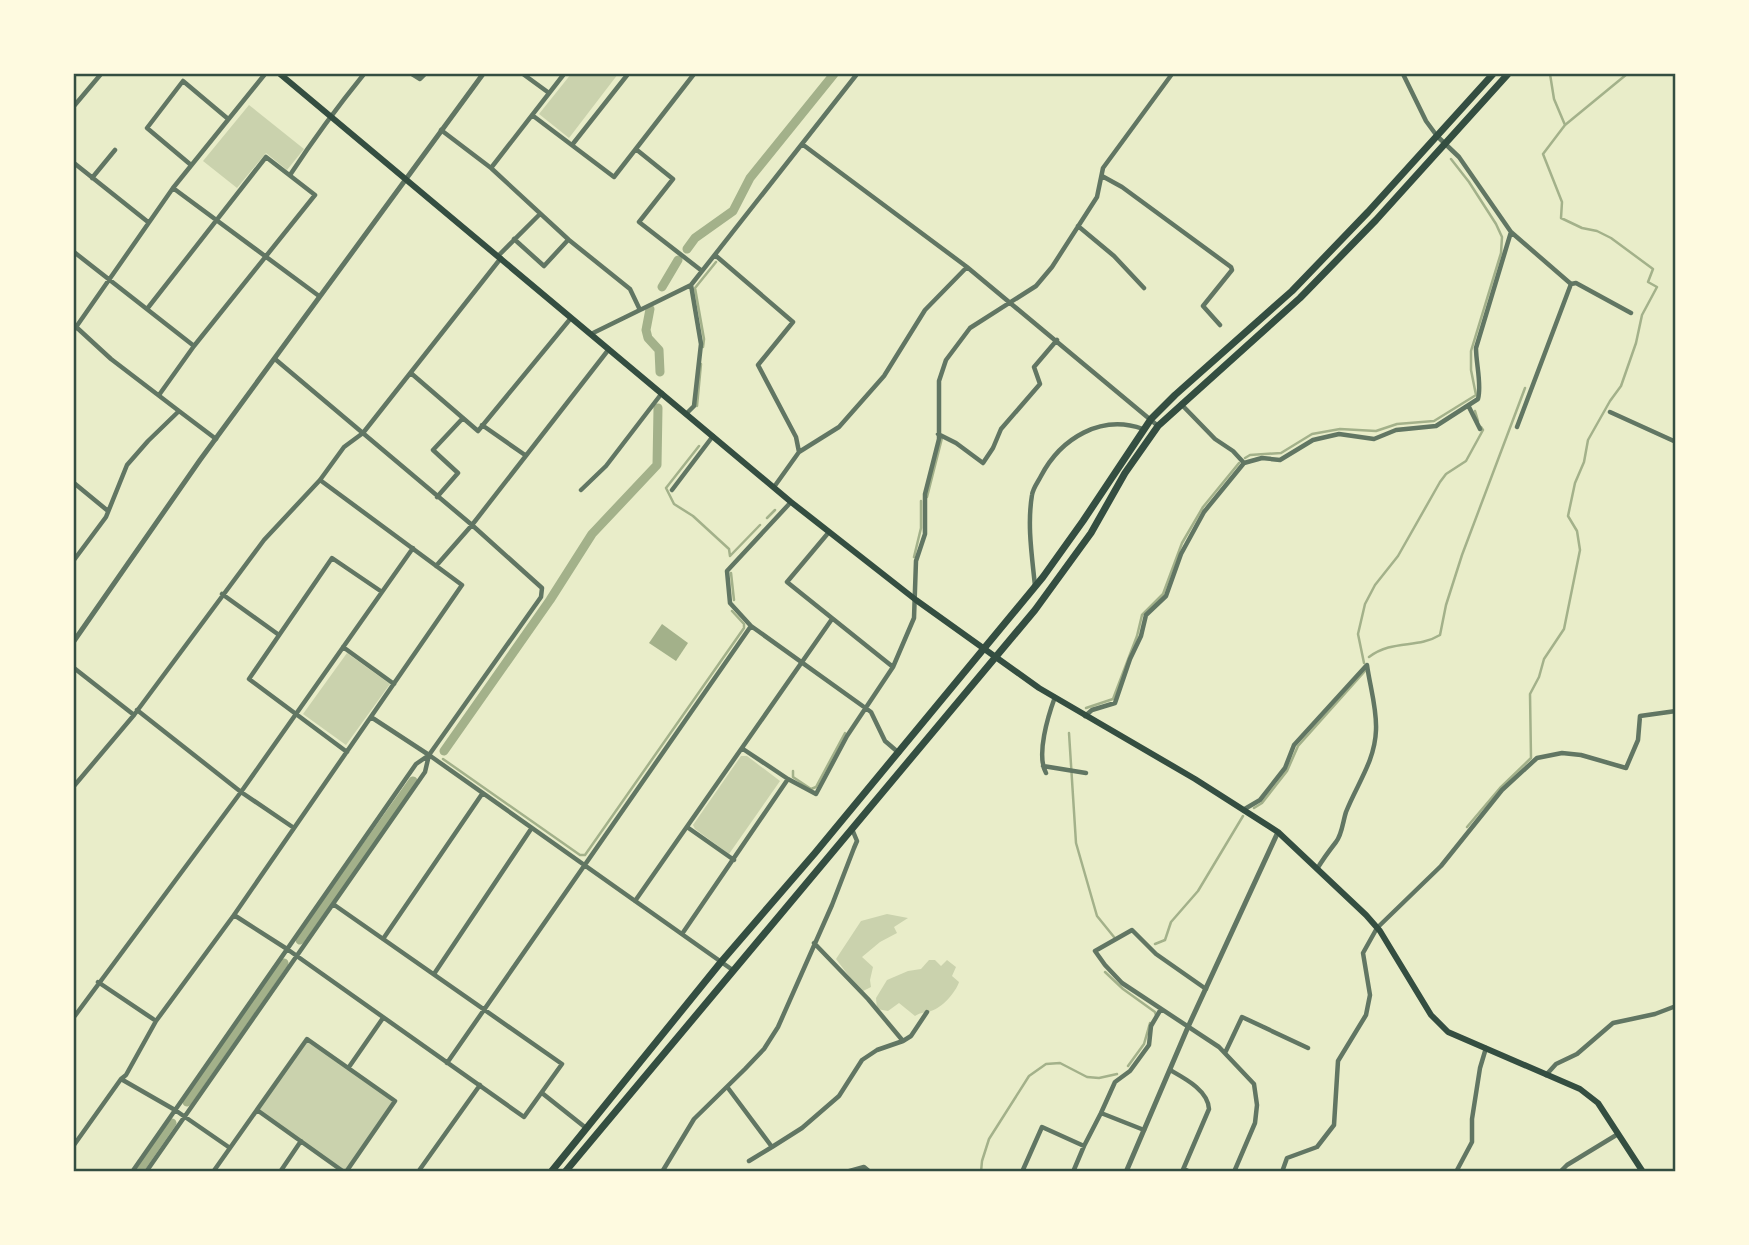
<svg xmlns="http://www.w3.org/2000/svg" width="1749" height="1245" font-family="'Work Sans',sans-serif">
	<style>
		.green { fill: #cad2ad }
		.water { fill: #a3b18a }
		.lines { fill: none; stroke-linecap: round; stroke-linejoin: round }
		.stream { stroke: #a3b18a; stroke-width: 2.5 }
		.canal { stroke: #a3b18a; stroke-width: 9 }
		.minor { stroke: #617663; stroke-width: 4.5 }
		.tertiary { stroke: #617663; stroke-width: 5 }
		.secondary { stroke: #344e41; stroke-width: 6 }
		.primary { stroke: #344e41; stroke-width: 7 }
		.neatline { fill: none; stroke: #344e41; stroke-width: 2.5 }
	</style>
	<rect width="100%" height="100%" fill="#e9edc9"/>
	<!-- green -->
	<path class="green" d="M571,74h47l-49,64 -30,-24z
		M249,105l55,44 -17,21 -21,-17 -29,35 -34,-27z
		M347,653l43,31 -44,61 -43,-31z
		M741,756h6l33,25 -51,73 -34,-25 -2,-4z
		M887,914l21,4 -14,9 3,6 -17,9 -18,15 11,10 -3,13 1,7 -10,5 -25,-33 25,-38z
		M929,960h6l6,6 6,-6 9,7 -4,9 7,6c-3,10 -17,26 -28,29 -6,2 -10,1 -16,5l-16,-13 -11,8 -11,-2 -1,-11 11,-18 21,-9 13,-2z
		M307,1039l88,62 -49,70 -89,-61z"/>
	<!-- water -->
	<path class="water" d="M662,624l26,19 -12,18 -27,-18z"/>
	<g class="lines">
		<!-- stream -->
		<path class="stream" d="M1565,125l62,-51
			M703,347l1,-8 -9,-51 21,-26
			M697,406l4,-42
			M1475,411l3,10
			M699,446l-33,42 8,16 19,12 36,33 1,7 30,-31
			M1245,458l5,-3 31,-2 31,-19 28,-5 36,2 21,-7 37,-3 42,-26 -5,-25v-19l30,-98 1,-16 -6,-13 -27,-42 -18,-23
			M927,497l15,-59
			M767,518l8,-8
			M914,557l7,-29v-27
			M731,573l3,27
			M1369,657c24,-18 48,-8 71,-22l6,-30 16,-50 63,-167
			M1364,663l-6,-29 7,-30 10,-19 23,-29 42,-74 6,-8 20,-13 17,-31 -2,-3
			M1086,708l27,-9 24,-63 5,-21 21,-21 19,-51 21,-36 36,-44
			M1069,733l7,110 21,73 17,21
			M443,759l137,96h5l159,-227v-4l-12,-13
			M793,771v6l18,12 5,-2 29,-54
			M1254,808l8,-5 25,-32 11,-25 67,-75
			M1467,827l33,-39 31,-30 -1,-64 9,-17 5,-18 20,-30 16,-79 -3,-19 -9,-15 7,-33 9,-21 4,-22 22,-39 11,-15 15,-43 6,-28 15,-28 -9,-5 5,-13 -42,-31 -14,-7 -15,-3 -21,-10 1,-16 -19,-48 22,-29 -11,-26 -4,-25
			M1155,944l10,-4 6,-18 27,-31 45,-75
			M1105,972l18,17 32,23 1,3
			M1128,1066l16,-22 6,-21
			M981,1172l1,-11 7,-22 40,-63 17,-12 14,-1 27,14 12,1 18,-4"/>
		<!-- canal -->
		<path class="canal" d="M687,249l8,-11 38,-27 17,-33 84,-104
			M662,287l16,-27
			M650,309l-4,21 2,8 11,12 1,22
			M444,751l106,-151 42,-66 65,-69 1,-57
			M300,940l113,-159
			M187,1102l97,-139
			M138,1172l34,-49"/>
		<!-- minor -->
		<path class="minor" d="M412,74l8,5 5,-5
			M523,74l26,19
			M1403,74l23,47 11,15 22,21 52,75 60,52
			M74,106l27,-32
			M532,115l82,62 80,-103
			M441,130l50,38 78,72 61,49 10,21
			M802,144l165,123 191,159
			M572,145l56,-71
			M637,150l36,29 -34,43 63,49
			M74,163l74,59
			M191,165l-44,-37 36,-47 44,37
			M491,168l73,-94
			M290,175c23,-35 48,-69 74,-101
			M1102,176l20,11 109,80 1,3 -29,36 17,19
			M92,178l23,-28
			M173,188l146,108
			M1078,226l36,30 30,32
			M514,239l30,27 24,-26
			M74,252l120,94
			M715,255l78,67 -35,43 38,72 3,15
			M498,256l42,-42
			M147,309l119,-152 49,38 -121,151 -35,49
			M74,325l37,34 68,52 -31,30 -21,24 -21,52 -32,43
			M74,330l99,-142 92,-114
			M591,334l100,-49 166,-211
			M412,374l66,57 93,-113
			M1469,407l11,22
			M179,411l37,28
			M1610,412l66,30
			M687,413l7,-7 7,-62 -10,-59
			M482,425l43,30
			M1517,427l54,-143 5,-1 55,30
			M938,434l18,9 27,20 10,-15 8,-19 39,-45 -6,-17 23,-27
			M1244,463l18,-5 18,2 33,-20 26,-6 35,5 22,-9 40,-4 42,-27c4,-14 -2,-35 -2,-51l35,-116
			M74,483l34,28
			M774,487l25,-35 40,-25 45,-51 41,-66 42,-43
			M581,490l25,-24 56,-73
			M672,490l41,-54
			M437,497l21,-24 -25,-23 30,-32
			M791,502l-64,69 3,32 21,23 120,86 14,29 14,12
			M829,532l-42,50 106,85
			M436,566l36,-41 137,-176
			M1035,586c-3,-30 -8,-61 -3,-91 1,-7 6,-13 9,-19 20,-38 60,-62 102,-47
			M222,594l57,41
			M343,647l51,37
			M74,668l60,47
			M137,710l104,82 53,36
			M1085,716l7,-6 23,-7 15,-44 11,-23 5,-21 20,-19 15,-42 23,-42 40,-49 -11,-12 -18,-12 -34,-35
			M371,717l58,38 305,216
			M743,749l45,30 28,15 31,-58 46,-69 21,-49 2,-57 9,-27v-40l14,-55v-58l7,-21 24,-32 66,-42 16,-19 45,-70 6,-29 69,-94
			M347,752l-98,-73 83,-121 50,34
			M1043,766l43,7
			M1046,773c-10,-18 2,-57 9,-76
			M74,786l60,-71 130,-175 56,-60 24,-33 19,-14 138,-175
			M1243,810l17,-10 25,-32 9,-23 72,-79
			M687,827l47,33
			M1317,869c6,-10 12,-18 19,-27 6,-7 7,-21 10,-30 11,-28 29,-51 30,-82 1,-22 -6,-43 -9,-65
			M635,901l197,-282
			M234,915l53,34 237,168 38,-53 -229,-160
			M682,934l106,-155
			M383,939l99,-145
			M434,974l97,-145
			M98,982l58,39
			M1206,989l-50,-35 -24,-24 -37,21 10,14 17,18 97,64 35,37 3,21 -2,18 -21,49
			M74,1017l167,-225 172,-244
			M903,1041l8,-5 16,-24
			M1225,1053l17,-36 66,31
			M447,1063l304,-437
			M349,1067l34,-49
			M1170,1070c14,8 38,20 39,39l-27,63
			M1546,1075l10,-11 21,-10 36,-31 42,-9 21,-8
			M121,1079l54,31 55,38
			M728,1088l44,59 30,-19 37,-32 23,-36 15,-10 26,-9 -35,-42 -54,-56
			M542,1093l44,35
			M257,1110l87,62
			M1101,1113l14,-31 15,-11 19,-26 2,-19 10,-17
			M74,1145l47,-66 5,-4 30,-54 78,-106 228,-330 -142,-105
			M749,1161l23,-14
			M1184,1169l6,3
			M132,1172l284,-408 13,-9 112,-158 1,-9 -70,-63 -197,-166
			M146,1172l279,-400 4,-17
			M213,1172l94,-133 88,62 -49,71
			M280,1172l21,-31
			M418,1172l62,-87
			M662,1172l32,-53 51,-50 19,-20 14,-22 54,-122 22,-57 3,-7 -5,-12
			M846,1172l18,-5 6,5
			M1022,1172l20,-45 42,19 17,-33 43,17
			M1073,1172l11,-26
			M1282,1172l5,-14 30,-11 17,-22 4,-64 28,-46 4,-20 -7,-42 14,-25 64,-62 61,-76 35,-32 25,-5 19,2 45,13 12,-28 2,-24 36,-5
			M1456,1172l16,-30v-23l8,-51 6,-20
			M1560,1172l7,-7 51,-31"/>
		<!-- tertiary -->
		<path class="tertiary" d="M74,641l126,-181 283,-386
			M1126,1172l62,-145 90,-195"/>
		<!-- secondary -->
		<path class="secondary" d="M280,74l511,428 125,98 123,88 156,91 83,53 88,83 14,16 51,84 17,17 132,57 18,14 45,69"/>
		<!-- primary -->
		<path class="primary" d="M551,1172l170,-210 94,-109 228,-276 40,-56 68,-102 24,-24 117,-104 76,-79 125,-138
			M565,1172l470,-562 56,-77 34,-60 33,-47 142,-128 76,-78 132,-146"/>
	</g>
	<!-- border -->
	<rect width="1749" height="1245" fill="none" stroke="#fefae0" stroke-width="150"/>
	<rect x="75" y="75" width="1599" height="1095" class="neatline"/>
</svg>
